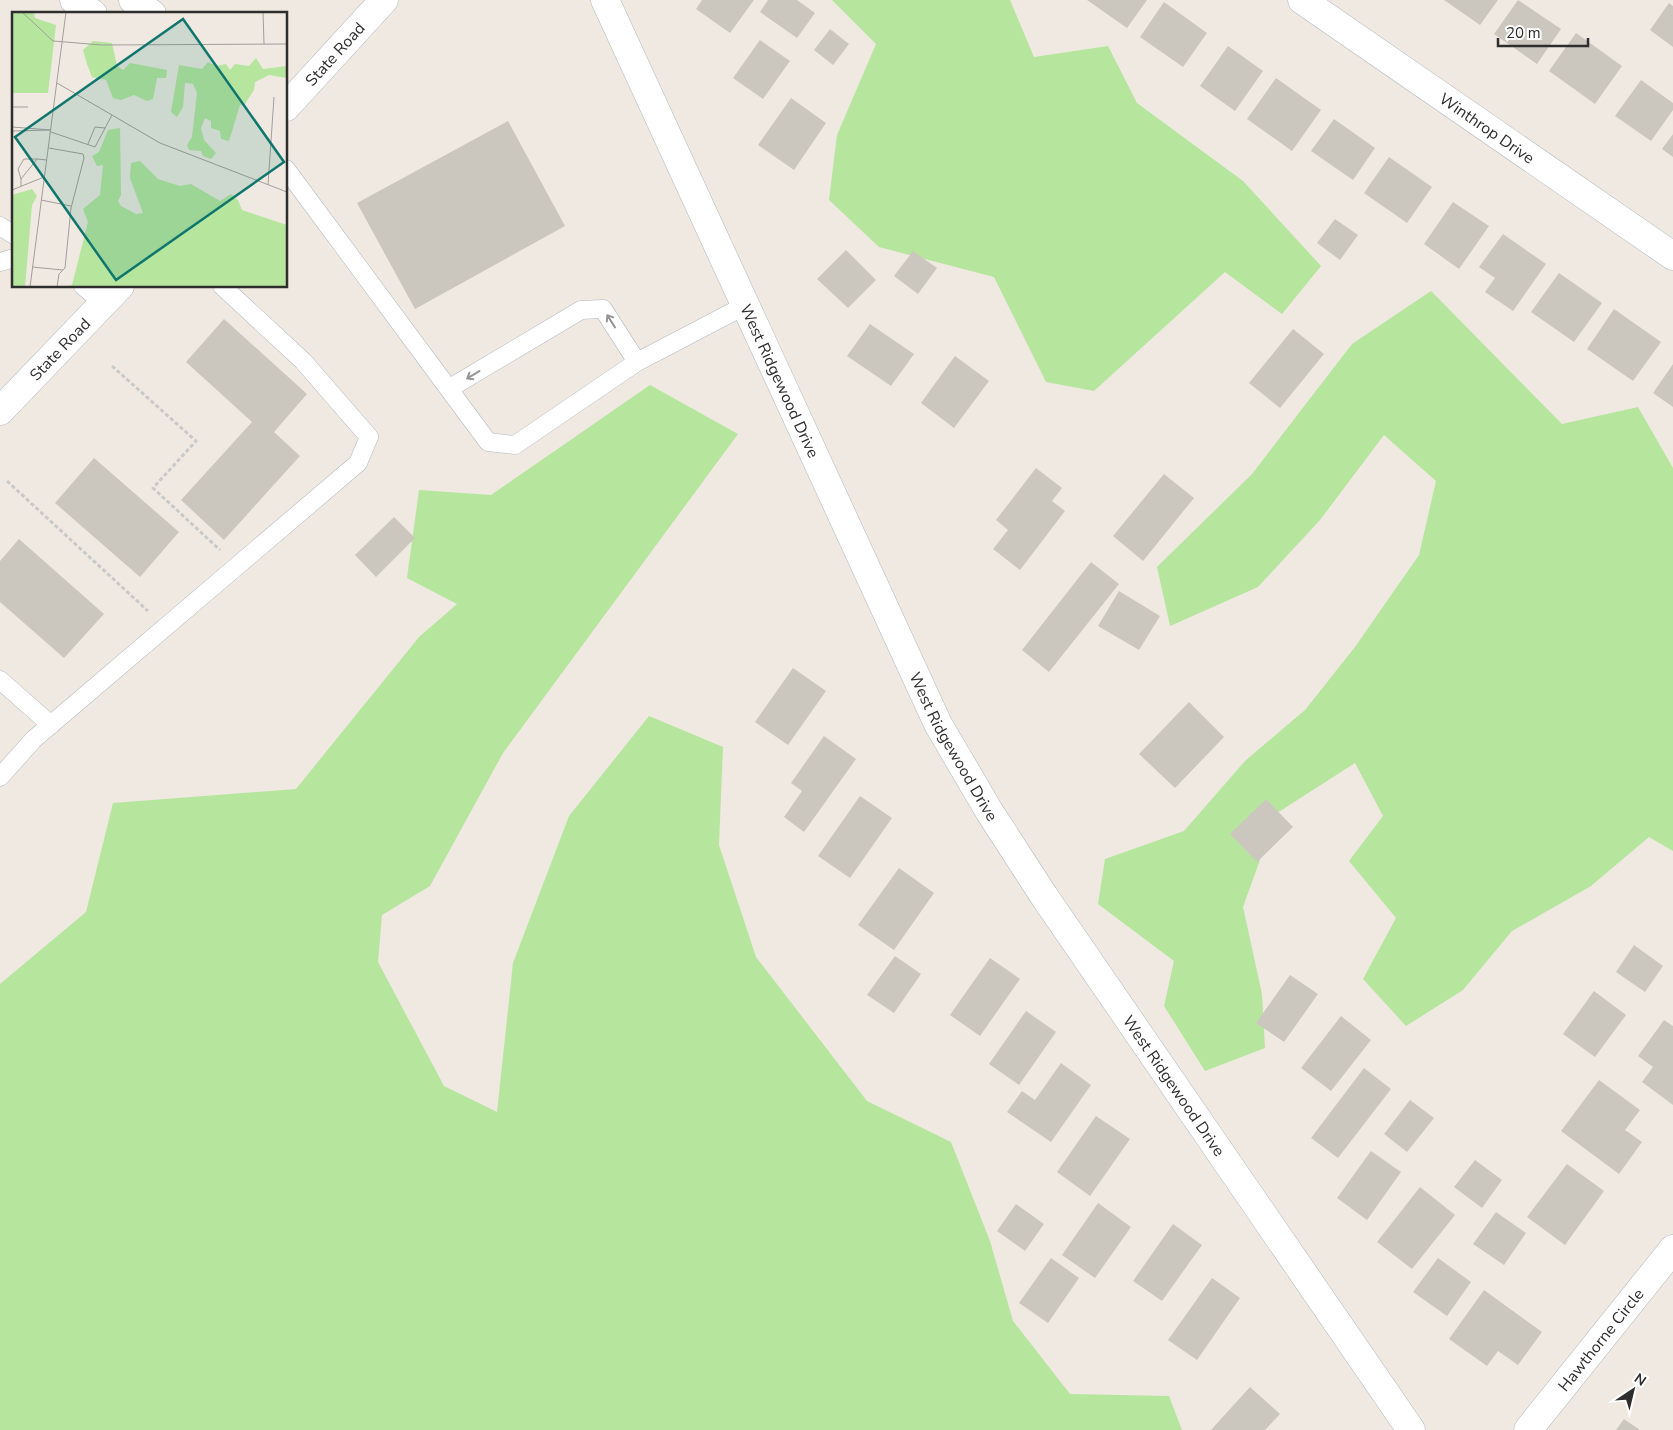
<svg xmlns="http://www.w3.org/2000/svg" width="1673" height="1430" font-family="'Nunito Sans',sans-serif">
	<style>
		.green { fill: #b6e59e }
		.building { fill: #cbc7bf }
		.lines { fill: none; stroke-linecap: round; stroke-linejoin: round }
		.service-casing { stroke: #b4b7c1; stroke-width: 19 }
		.minor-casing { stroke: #b4b7c1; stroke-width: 29 }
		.tertiary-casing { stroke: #b4b7c1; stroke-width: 29 }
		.secondary-casing { stroke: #b4b7c1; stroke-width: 29 }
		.path { stroke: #c9c9c9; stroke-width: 3; stroke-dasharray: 4 2.5; stroke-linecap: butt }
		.service { stroke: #fff; stroke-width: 18 }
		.minor { stroke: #fff; stroke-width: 28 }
		.tertiary { stroke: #fff; stroke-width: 28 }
		.secondary { stroke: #fff; stroke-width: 28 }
		.oneway { stroke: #969696 }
		.labels { text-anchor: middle; stroke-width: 5; stroke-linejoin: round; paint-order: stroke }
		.street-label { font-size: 16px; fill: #2e2e2e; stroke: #fff }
		.inset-road { fill: none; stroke: #a29e99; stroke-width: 1 }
		.view { fill: #0f766e; fill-opacity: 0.15; stroke: #0f766e; stroke-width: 2.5 }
		.inset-edge { fill: none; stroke: #2e2e2e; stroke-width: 2.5 }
	</style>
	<rect width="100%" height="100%" fill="#efe9e1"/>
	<!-- green -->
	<path class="green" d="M832,0h178l24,57 74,-11 29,57 106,78 78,85 -39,48 -57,-42 -131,119 -48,-9 -52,-105 -115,-30 -50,-47 8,-65 39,-91z
		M1431,291l131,133 76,-17 35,61v383l-24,-14 -58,49 -79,45 -49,59 -57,36 -43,-47 33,-61 -47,-57 34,-45 -28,-53 -78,50 -34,94 19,87 3,54 -60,23 -41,-65 10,-45 -76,-57 7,-45 79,-28 61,-70 60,-51 50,-63 64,-92 17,-74 -52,-46 -64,85 -62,67 -88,39 -13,-59 95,-93 100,-130z
		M650,385l88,49 -235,319 -73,133 -48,29 -4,47 66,124 53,26 16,-149 56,-147 80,-100 74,31 -4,98 37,112 111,144 84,41 39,99 23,80 57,73 99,2 13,34h-1182v-446l86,-72 27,-109 183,-14 123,-152 38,-33 -50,-26 12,-88 72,5z"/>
	<!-- building -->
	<path class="building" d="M702,0h52l-24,33 -34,-24z
		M768,0h29l18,13 -18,25 -37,-26z
		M1087,0h60l-20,28z
		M1444,0h54l-18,25z
		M1518,0l43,29 -24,35 -43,-30z
		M1164,2l43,31 -24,34 -43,-30z
		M1669,3l4,3v41l-23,-17z
		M830,29l19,15 -16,21 -19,-15z
		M1576,33l46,33 -27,38 -46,-33z
		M760,40l30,21 -27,38 -30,-21z
		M1228,46l35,25 -28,40 -35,-25z
		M1276,78l45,32 -29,41 -45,-32z
		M1641,80l32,23v7l-22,31 -36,-25z
		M791,98l35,25 -32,47 -36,-25z
		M1334,119l41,29 -22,32 -42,-29z
		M508,121l57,105 -150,83 -58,-106z
		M1673,134v23l-11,-8z
		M1389,157l43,30 -25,36 -43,-30z
		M1453,202l36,24 -30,43 -35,-25z
		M1335,219l23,16 -18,25 -23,-17z
		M1503,234l43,30 -33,47 -28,-19 10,-14 -16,-11z
		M846,250l30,30 -28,28 -31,-29z
		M913,251l24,17 -19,26 -24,-18z
		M1559,273l43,30 -28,39 -43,-30z
		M1614,309l47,33 -28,39 -46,-32z
		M224,319l83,75 -33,38 26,24 -76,84 -43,-40 71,-78 -66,-60z
		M870,324l44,30 -23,32 -44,-30z
		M1293,329l31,25 -44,54 -31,-25z
		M955,356l34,25 -35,47 -33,-25z
		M1673,364v43l-20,-14z
		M94,458l85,74 -39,45 -85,-74z
		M1036,468l26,20 -10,13 13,10 -45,59 -27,-21 15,-19 -12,-10z
		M1164,474l30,24 -51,63 -30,-25z
		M394,517l21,21 -39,39 -21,-22z
		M19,539l85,75 -40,44 -64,-56v-41z
		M1091,562l28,22 -70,88 -27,-22z
		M1119,591l41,25 -21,34 -41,-24z
		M793,668l33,23 -38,54 -33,-23z
		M1189,702l35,35 -49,51 -36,-34z
		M824,736l32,23 -52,73 -20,-15 18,-26 -11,-8z
		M860,796l32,22 -42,60 -32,-22z
		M1266,799l27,28 -36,35 -27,-28z
		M899,868l35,25 -40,57 -36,-25z
		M1634,945l29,21 -18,26 -29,-20z
		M895,956l26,18 -27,39 -27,-18z
		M990,958l30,21 -40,57 -30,-21z
		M1290,975l28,19 -34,48 -28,-19z
		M1594,991l32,24 -31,42 -32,-23z
		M1026,1011l30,21 -37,53 -30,-21z
		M1341,1016l30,24 -40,51 -30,-23z
		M1664,1020l9,6v79l-31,-23 11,-15 -15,-11z
		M1061,1063l30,22 -40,57 -44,-30 15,-21 13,9z
		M1364,1068l27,21 -53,69 -27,-20z
		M1599,1080l41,30 -15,20 17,12 -23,32 -58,-43z
		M1410,1100l24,18 -27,34 -23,-18z
		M1096,1116l34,23 -40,57 -33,-24z
		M1371,1151l30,21 -34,48 -30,-22z
		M1475,1160l27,20 -20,28 -28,-21z
		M1567,1164l37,27 -39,54 -38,-28z
		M1420,1187l35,28 -43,54 -35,-27z
		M1098,1203l33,24 -36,51 -33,-23z
		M1016,1204l28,20 -19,27 -28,-20z
		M1496,1212l30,21 -22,32 -31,-21z
		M1173,1224l29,21 -40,56 -29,-20z
		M1051,1258l28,20 -31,45 -29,-20z
		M1438,1258l33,24 -24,34 -34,-24z
		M1212,1278l28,20 -43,62 -29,-20z
		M1484,1290l58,42 -24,33 -20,-14 -11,15 -38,-27z
		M1250,1387l30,27 -15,16h-54z
		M1624,1419l16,11h-24z"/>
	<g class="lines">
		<!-- service casing -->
		<g class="service-casing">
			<path id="service" d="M286,169l202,273 27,3 122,-83 109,-57
				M0,226l14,9
				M0,262l14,-4
				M83,286l21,18
				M450,388l131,-78 22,-1 34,53
				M0,680l51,45
				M0,777l34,-38 324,-276 11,-26 -66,-76 -81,-75"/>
		</g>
		<!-- minor casing -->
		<g class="minor-casing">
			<g id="minor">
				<path d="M74,0l19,14"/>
				<path d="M133,0l19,14"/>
				<path id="s1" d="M1302,0l371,256"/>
				<path id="s2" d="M1528,1430l145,-181"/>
			</g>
		</g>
		<!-- tertiary casing -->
		<g class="tertiary-casing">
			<g id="tertiary">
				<path id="s3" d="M605,0l333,724 51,87 55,85 367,534"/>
			</g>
		</g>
		<!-- secondary casing -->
		<g class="secondary-casing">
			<g id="secondary">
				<path id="s4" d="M286,107l98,-107"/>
				<path id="s5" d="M0,411l120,-125"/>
			</g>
		</g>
		<!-- path -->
		<path class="path" d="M112,366l84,75 -43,47 67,62
			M7,481l141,130"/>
		<!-- service -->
		<use href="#service" class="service"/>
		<!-- minor -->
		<use href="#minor" class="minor"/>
		<!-- tertiary -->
		<use href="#tertiary" class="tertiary"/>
		<!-- secondary -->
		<use href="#secondary" class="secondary"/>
	</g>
	<!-- one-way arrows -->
	<defs><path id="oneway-shaft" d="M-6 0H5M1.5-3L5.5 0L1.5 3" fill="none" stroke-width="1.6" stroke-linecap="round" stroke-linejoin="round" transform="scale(1.25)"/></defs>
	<g class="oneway">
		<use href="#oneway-shaft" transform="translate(611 321) rotate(-122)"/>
		<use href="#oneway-shaft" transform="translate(473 375) rotate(149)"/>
	</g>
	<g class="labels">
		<!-- street labels -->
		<g class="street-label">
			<text dy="6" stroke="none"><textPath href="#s4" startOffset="72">State Road</textPath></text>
			<text dy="6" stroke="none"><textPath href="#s1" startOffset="225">Winthrop Drive</textPath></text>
			<text dy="6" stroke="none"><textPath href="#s5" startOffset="86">State Road</textPath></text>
			<text dy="6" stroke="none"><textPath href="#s3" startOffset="419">West Ridgewood Drive</textPath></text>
			<text dy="6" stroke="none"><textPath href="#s3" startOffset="824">West Ridgewood Drive</textPath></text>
			<text dy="6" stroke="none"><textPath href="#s3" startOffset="1229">West Ridgewood Drive</textPath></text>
			<text dy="6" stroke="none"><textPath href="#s2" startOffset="116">Hawthorne Circle</textPath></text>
		</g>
	</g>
	<!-- overview -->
	<g transform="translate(12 12)">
		<rect width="275" height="275" fill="#efe9e1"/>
		<path d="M0,0h22l1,6 21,7 -8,68h-36zM81,29l19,2 5,23 6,4 7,-7 37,7 -1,8h-9l-4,21 -6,2 -13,-6 -13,5 -8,-2 -7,-18 -14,-3 -5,-13 -4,-14zM244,46l7,11 24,-3v12l-18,-3 -14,7 -1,8 -9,14 -5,1 -11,36 -8,-2 -1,-8 -9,-3v-7l-6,-3 -4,10 3,12 12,13 -5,6 -8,-3 -2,-5 -12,-1 -2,-5 5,-8 5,-44 -4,-9 -8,-1 -2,24 -6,10 -6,-5 8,-47 23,4 6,-7 8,4 10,-2 4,6 5,-6 14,2zM108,116l1,67 -3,6 3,5 15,8 7,-1 -13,-35 1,-15 9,-2 18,18 22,7 11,-2 29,17 11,-7 7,6 4,10 45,15v62h-223l8,-2 16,-63 -5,-13 17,-14 3,-30 -6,1 -5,-10 7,-4 9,-22zM20,177l5,7 -5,9 -7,82h-13v-92z" fill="#b6e59e"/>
		<path class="inset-road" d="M10,0l31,29 49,4 185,-1M251,0l1,32M45,71l103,60 127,49M0,95h16M0,115l39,3M0,119l39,-1M39,120l44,15 17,-32M76,132l7,-17 10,1M37,136l34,6 1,4 -13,50 -6,60 -6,6 -2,13M9,167l-3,-10 6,-10h13M256,173l6,-88M9,174v-7l16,-20 10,1M0,178l32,-13M29,188l30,6M20,255l31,3M18,275l36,-275"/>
		<path class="view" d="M171,7l101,143 -168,118 -101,-143z"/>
		<rect width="275" height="275" class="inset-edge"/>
	</g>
	<!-- north arrow -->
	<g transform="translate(1633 1390) rotate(35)" stroke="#ffffff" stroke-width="4" paint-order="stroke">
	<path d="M0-4L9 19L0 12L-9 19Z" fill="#2e2e2e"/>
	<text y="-8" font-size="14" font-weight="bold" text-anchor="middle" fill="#2e2e2e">N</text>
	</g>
	<!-- scale -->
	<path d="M1498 38v8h90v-8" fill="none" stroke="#2e2e2e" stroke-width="2.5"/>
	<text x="1506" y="38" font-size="15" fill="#2e2e2e" stroke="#ffffff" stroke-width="4" paint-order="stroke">20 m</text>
</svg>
